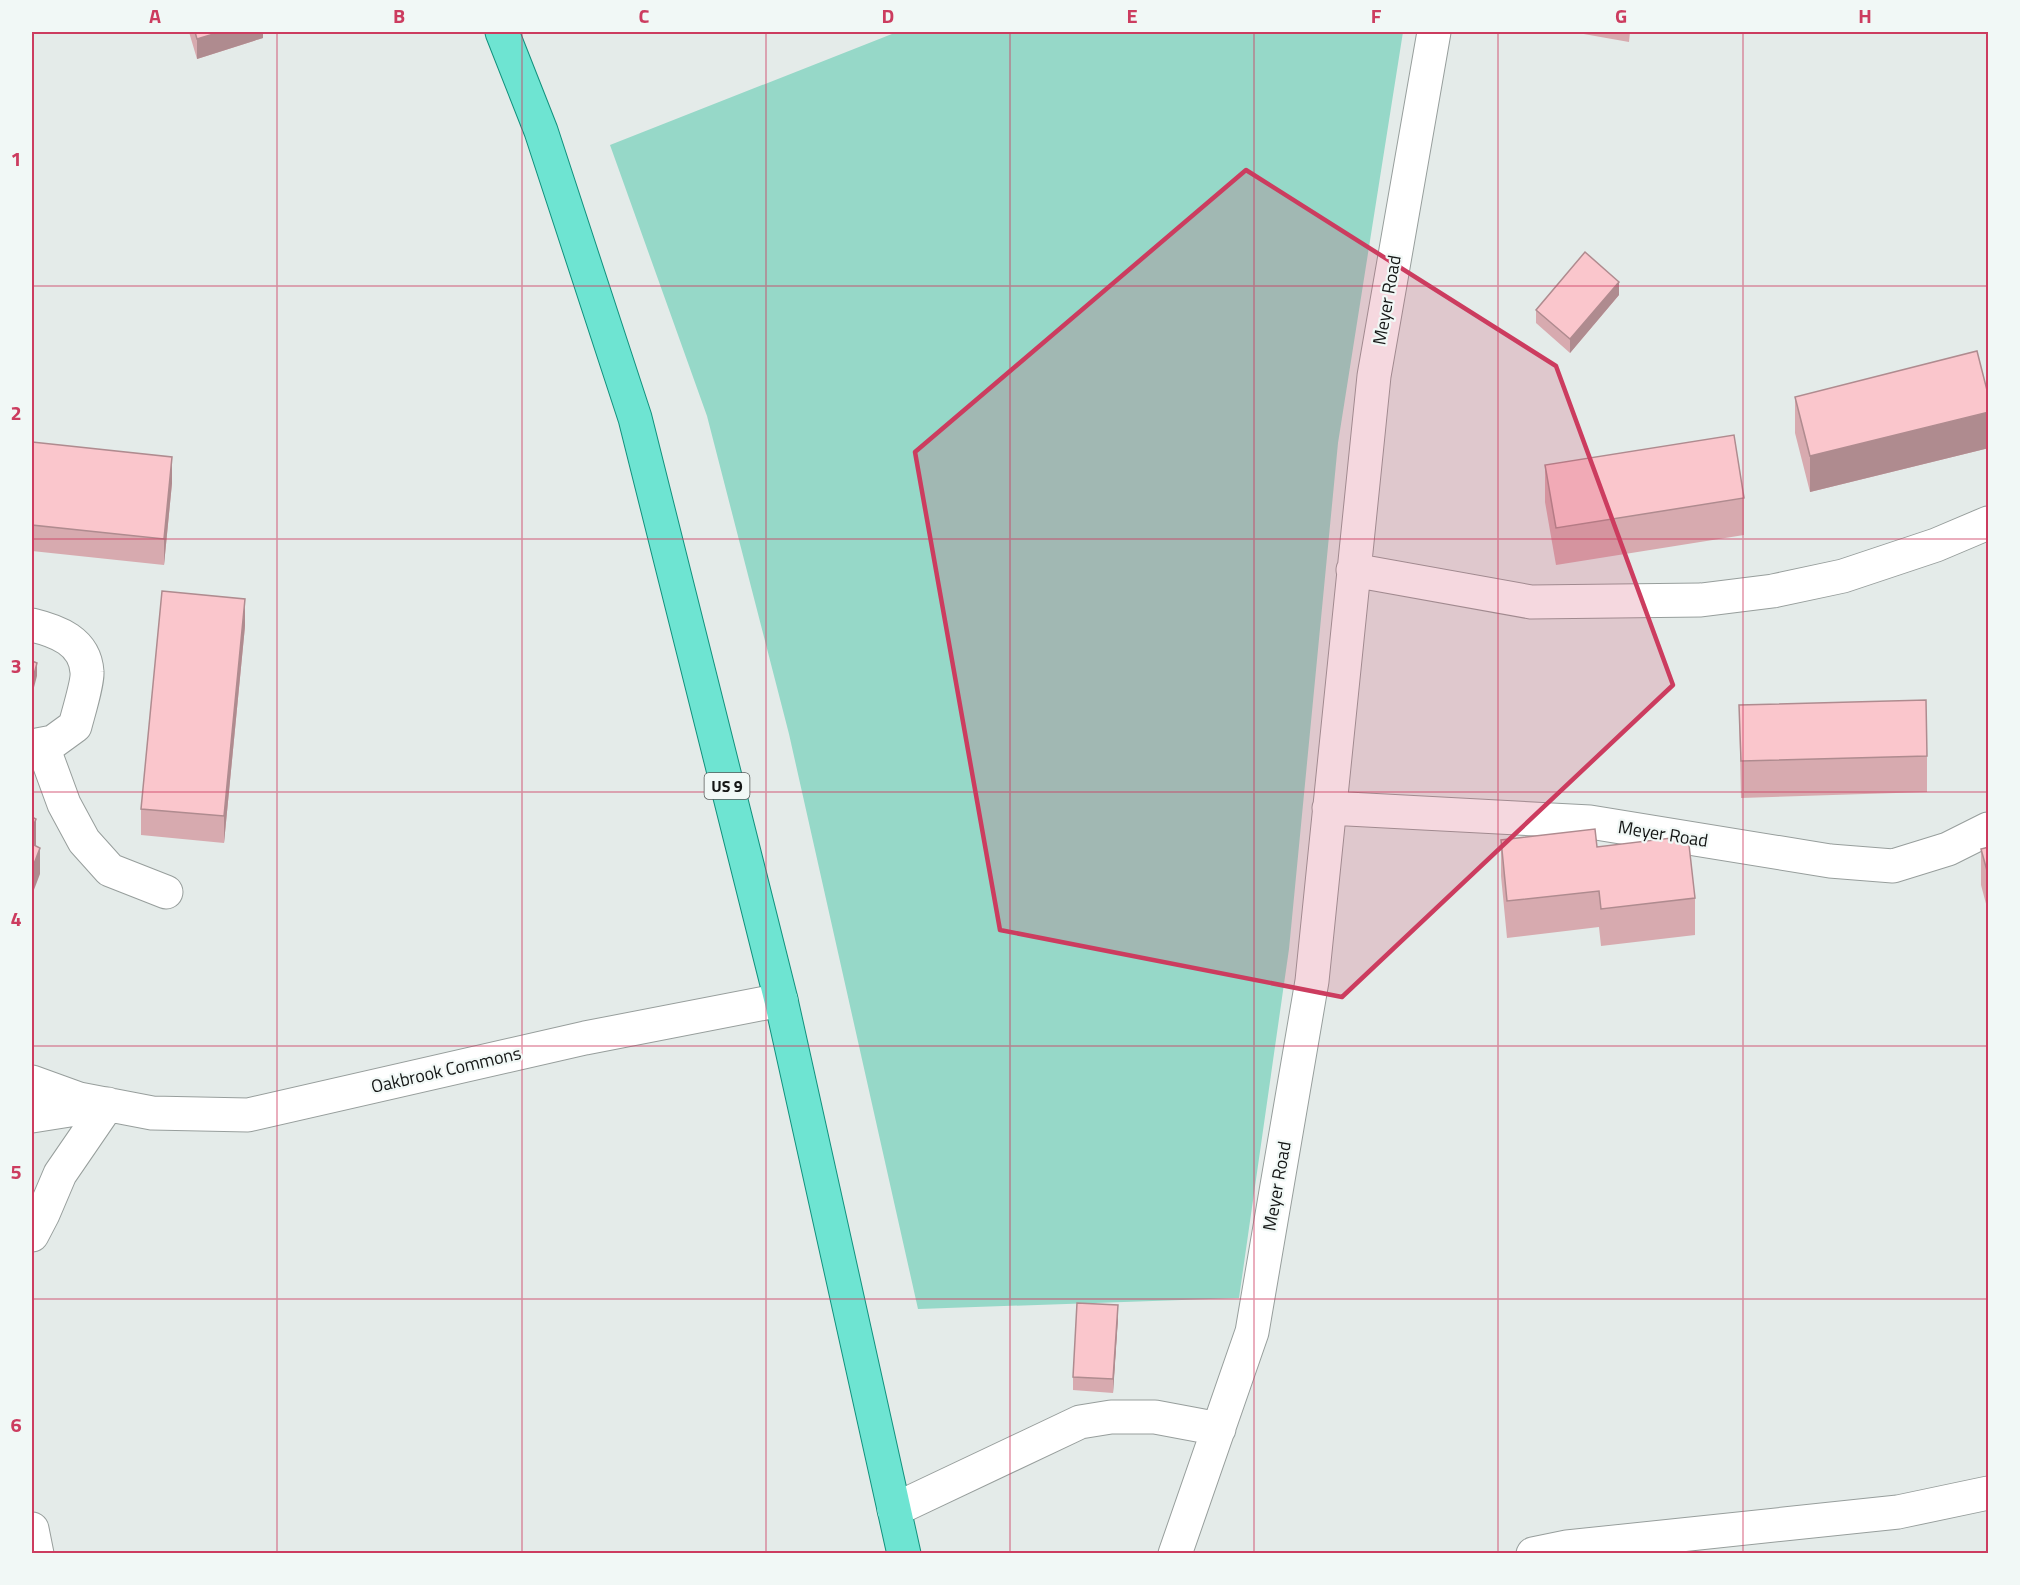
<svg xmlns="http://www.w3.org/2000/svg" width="2020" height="1585" font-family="'Titillium Web',sans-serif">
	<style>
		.green { fill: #96d8c8 }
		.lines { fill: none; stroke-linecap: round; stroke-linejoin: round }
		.minor-casing { stroke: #979e9c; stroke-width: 35 }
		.major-casing { stroke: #10917d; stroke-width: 35 }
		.minor { stroke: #fff; stroke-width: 33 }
		.major { stroke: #6ee4d2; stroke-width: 33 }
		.wall { fill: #d7aaaf }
		.shaded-wall { fill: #af8b8f }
		.building { fill: #fac6cc; stroke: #af8b8f; stroke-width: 1.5 }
		.marked { fill: #cc3c5f; fill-opacity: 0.2; stroke: #cc3c5f; stroke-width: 4.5; stroke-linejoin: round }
		.grid { fill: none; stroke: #cc3c5f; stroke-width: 1.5; stroke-opacity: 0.55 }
		.labels { text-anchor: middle; stroke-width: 4.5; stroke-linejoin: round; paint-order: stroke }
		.shield { fill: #f1f8f6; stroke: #575a59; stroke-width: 1.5 }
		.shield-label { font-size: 16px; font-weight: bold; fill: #151716 }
		.street-label { font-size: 18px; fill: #151716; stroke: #f1f8f6 }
		.neatline { fill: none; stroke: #cc3c5f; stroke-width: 2 }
		.grid-label { font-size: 20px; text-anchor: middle; font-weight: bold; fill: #cc3c5f }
	</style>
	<rect width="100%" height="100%" fill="#e4ebe9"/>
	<!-- green -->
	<path class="green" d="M897,32h506l-65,411 -49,506 -50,349 -321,11 -129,-575 -82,-318 -97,-271z"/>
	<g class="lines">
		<!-- minor casing -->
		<g class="minor-casing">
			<path id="minor" d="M1353,570l178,32 170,-2 72,-9 70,-15 93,-31 52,-22
				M32,625c25,6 53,16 55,47 1,10 -9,42 -12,54l-22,16 -21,4
				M42,744l22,60 20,37 26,29 56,22
				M1329,808l261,14 240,39 63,5 55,-17 40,-20
				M32,1082l47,17 73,14 96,2 337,-77 196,-38
				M32,1116l63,-10
				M32,1235l11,-21 17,-40 48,-70
				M894,1510l186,-88 31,-5h44l64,12
				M32,1529l5,25
				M1175,1554l77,-222 60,-351 62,-605 60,-344
				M1533,1554l34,-7 331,-35 90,-19"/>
		</g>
		<!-- major casing -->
		<g class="major-casing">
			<path id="major" d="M502,32l39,99 94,287 146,582 123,554"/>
		</g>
		<!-- minor -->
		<use href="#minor" class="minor"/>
		<!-- major -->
		<use href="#major" class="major"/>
	</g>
	<!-- wall -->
	<path class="wall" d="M189,32h74v6l-66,21z
		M1578,32h52l-1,10 -51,-9z
		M1619,295l-49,58 -34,-30v-13z
		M1795,397l194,1v50l-179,44 -15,-59z
		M32,442l140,41 -8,82 -132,-14z
		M1545,465l199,33v37l-188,30 -11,-63z
		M245,626l-21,217 -83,-8v-26z
		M1739,705l188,51v36l-186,6z
		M1501,840l96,7 98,51v37l-94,11 -2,-19 -92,11 -6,-62z
		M1989,847v68l-8,-30v-36z
		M1118,1318l-5,75 -40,-3v-13z"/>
	<!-- shaded-wall -->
	<path class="shaded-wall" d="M220,32h43v6l-66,21v-20z
		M1619,282v13l-49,58v-14z
		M1989,412v36l-179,44v-36z
		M172,457v26l-8,82v-26z
		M245,599v27l-21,217v-27z
		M37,663v13l-5,19v-13z
		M36,819v26l-4,10v-26z
		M40,848v26l-8,21v-26z
		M1118,1305v13l-5,75v-14z"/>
	<!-- building -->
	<path class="building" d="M195,32h25l-23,7z
		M1585,252l34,30 -49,57 -34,-29z
		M1977,351l12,47v14l-179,44 -15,-59z
		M1734,435l10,63 -188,30 -11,-63z
		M32,442l140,15 -8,82 -132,-14z
		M162,591l83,8 -21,217 -83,-7z
		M32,661l5,2 -5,19z
		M1926,700l1,56 -186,5 -2,-56z
		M32,817l4,2 -4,10z
		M1595,829l2,18 91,-11 7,62 -94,11 -2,-18 -92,10 -6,-61z
		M32,844l8,4 -8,21z
		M1989,847v31l-8,-29z
		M1077,1303l41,2 -5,74 -40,-2z"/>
	<!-- marked area -->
	<path class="marked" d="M1246,170l310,196 117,319 -331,312 -342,-67 -85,-478z"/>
	<!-- grid -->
	<path class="grid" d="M277,32v1522M522,32v1522M766,32v1522M1010,32v1522M1254,32v1522M1498,32v1522M1743,32v1522M32,286h1956M32,539h1956M32,792h1956M32,1046h1956M32,1299h1956"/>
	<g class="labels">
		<!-- shield labels -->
		<rect class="shield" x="704.5" y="773" width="45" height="26" rx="4.5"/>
		<g class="shield-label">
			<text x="727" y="792">US 9</text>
		</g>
		<!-- street labels -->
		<g class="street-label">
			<text transform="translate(1387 300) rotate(-80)" y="6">Meyer Road</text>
			<text transform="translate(1663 834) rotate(9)" y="6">Meyer Road</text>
			<text transform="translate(446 1070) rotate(-13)" y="6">Oakbrook Commons</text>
			<text transform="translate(1277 1186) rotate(-80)" y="6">Meyer Road</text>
		</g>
	</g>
	<!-- border -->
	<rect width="2020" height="1585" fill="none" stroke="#f1f8f6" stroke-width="66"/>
	<rect x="33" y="33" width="1954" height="1519" class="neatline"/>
	<g class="grid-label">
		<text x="155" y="23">A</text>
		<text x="399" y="23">B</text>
		<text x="644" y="23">C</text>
		<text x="888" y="23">D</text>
		<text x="1132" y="23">E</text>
		<text x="1376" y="23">F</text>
		<text x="1621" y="23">G</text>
		<text x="1865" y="23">H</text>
		<text x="16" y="166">1</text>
		<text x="16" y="420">2</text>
		<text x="16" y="673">3</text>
		<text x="16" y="926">4</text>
		<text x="16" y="1179">5</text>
		<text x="16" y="1432">6</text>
	</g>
</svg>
